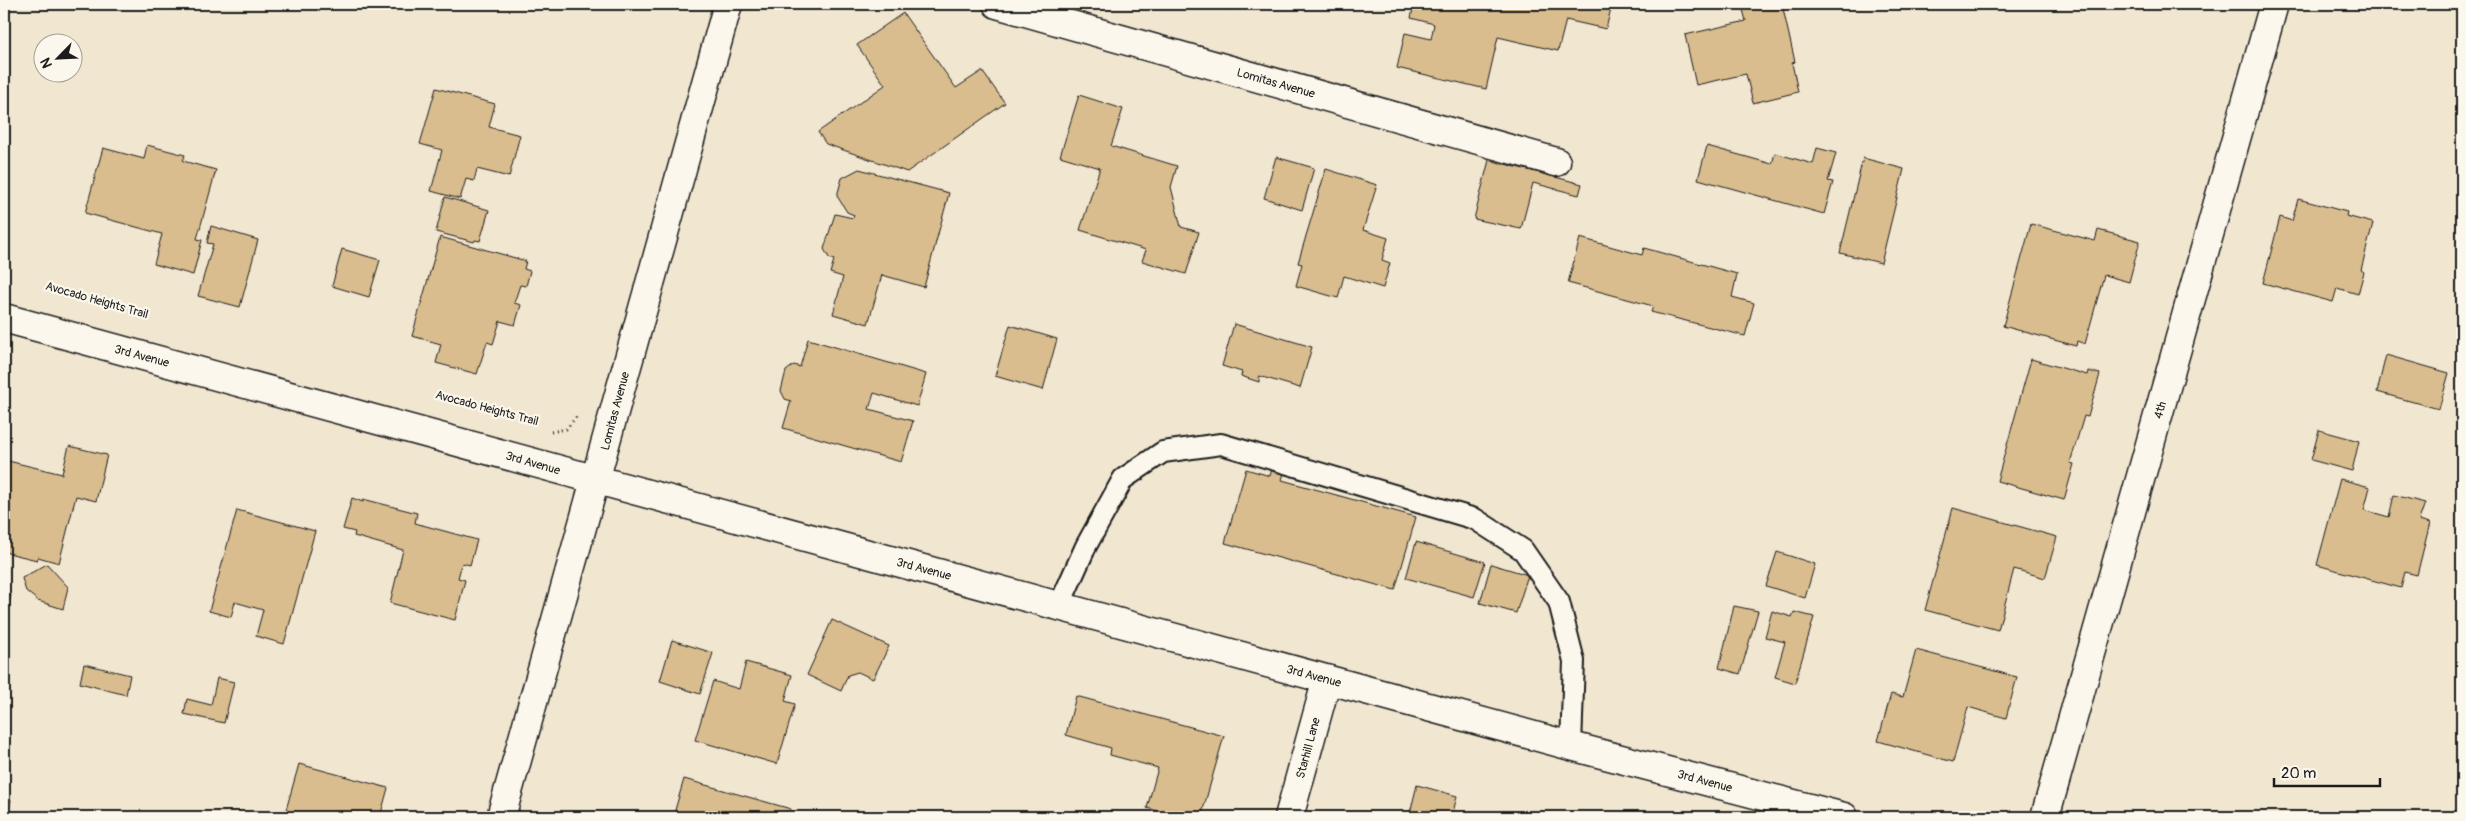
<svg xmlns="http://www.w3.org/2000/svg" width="2466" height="821" font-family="Pangolin,sans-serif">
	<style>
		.building { fill: #d9bd8e; stroke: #1c1c1c }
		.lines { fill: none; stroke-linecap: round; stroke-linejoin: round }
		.service-casing { stroke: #1c1c1c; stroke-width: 24 }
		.minor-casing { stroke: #1c1c1c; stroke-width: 31 }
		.tertiary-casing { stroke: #1c1c1c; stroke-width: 31 }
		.path { stroke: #1c1c1c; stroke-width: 3; stroke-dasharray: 1 4; stroke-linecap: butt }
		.service { stroke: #fbf7ec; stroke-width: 20 }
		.minor { stroke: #fbf7ec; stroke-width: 28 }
		.tertiary { stroke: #fbf7ec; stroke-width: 28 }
		.labels { text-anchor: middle; stroke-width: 4.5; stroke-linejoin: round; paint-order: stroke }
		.street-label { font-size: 12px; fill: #1c1c1c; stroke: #fbf7ec }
	</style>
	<rect width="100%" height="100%" fill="#f1e6d0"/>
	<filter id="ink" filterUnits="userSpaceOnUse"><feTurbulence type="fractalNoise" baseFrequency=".02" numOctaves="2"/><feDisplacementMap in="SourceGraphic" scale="10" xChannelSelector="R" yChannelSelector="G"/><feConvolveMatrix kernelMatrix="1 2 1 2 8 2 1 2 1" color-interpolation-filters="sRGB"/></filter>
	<g filter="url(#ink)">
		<!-- building -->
		<path class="building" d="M1205,4h28l-1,6z
			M1414,4h198l-6,25 -40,-9 -8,31 -60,-14 -12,52 -89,-21 8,-35 26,6 3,-15 -23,-6z
			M1752,4h30l13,58 -3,1 6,29 -45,11 -7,-29 -50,11 -11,-50 61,-14 -4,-15z
			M903,13l53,75 26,-17 23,32 -98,69 -81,-28 -8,-12 67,-47 -28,-40z
			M436,88l59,16 -6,23 31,8 -11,42 -32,-8 -3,12 -8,-2 -6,20 -29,-8 11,-41 -22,-6z
			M1079,95l44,14 -12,37 66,20 -6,21 10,40 18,5 -13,42 -44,-13 4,-11 -66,-20 20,-62 -40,-12z
			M147,145l38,10 -2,6 33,9 -19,69 5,1 -9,35 -39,-11 8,-30 -77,-21 18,-65 41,11z
			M1707,146l65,18 3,-11 38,11 4,-16 19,5 -8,28 5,1 -9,32 -126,-35z
			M1276,157l38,11 -12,42 -38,-12z
			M1863,158l41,11 -23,94 -41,-10z
			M1489,160l93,24 -3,11 -46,-12 -12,46 -47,-10z
			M859,169l90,24 -25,94 -42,-12 -14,49 -35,-10 10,-37 -13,-4 4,-13 -5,-2 -5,-9 11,-35 18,4 1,-3 -7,-3 -10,-16 5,-18z
			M1326,169l51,16 -14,45 25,8 -6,22 8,3 -7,25 -39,-12 -6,22 -42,-12 6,-22 -4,-1z
			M445,197l44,13 -9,31 -5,-1 -1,2 -38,-10z
			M2298,199l49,13 -1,4 27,7 -12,47 3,2 -6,22 -21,-6 -4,14 -70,-19 17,-66 12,4z
			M2031,224l64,17 3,-11 42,11 -11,41 -25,-7 -19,69 -8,-3 -1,5 -73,-20z
			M211,226l47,14 -18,67 -42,-11 15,-52 -6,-1z
			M440,237l86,24 -2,8 6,2 -4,15 -6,-1 -6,18 7,2 -6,20 -15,-4 -7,23 -6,-2 -10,32 -41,-11 5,-19 -29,-8z
			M1580,238l62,17 2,-7 93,26 -5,23 22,6 -9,33 -94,-24 2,-6 -85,-23z
			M342,249l38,11 -11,37 -37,-11z
			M1234,324l78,23 -12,41 -41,-12v6l-18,-6 1,-4 -20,-6z
			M1010,325l47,14 -14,51 -48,-14z
			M808,339l118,35 -9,32 -43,-13 -5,16 44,12 -12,41 -118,-34 8,-27 -6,-2 -4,-8 5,-20 8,-6 6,2z
			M2386,355l63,18 -10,36 -62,-17z
			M2031,359l56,16 1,-4 12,3 -12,43 -4,-1 -14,47 4,1 -10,36 -67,-19z
			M2319,430l40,11 -7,30 -41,-11z
			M69,446l38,9 -11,46 -20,-5 -17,67 -21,-6 -1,3 -33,-8v-92l58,14z
			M1246,469l24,7 2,-7 12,4 -2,7 134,37 -21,73 -170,-47z
			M2340,479l30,8 -6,23 25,7 5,-22 31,8 -6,17 11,3 -13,52 -12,-3 -4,16 -84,-23z
			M352,498l11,4v-3l54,14 -2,10 62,17 -7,25 -8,-2 -4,15 7,2 -10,40 -65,-17 13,-53 -49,-14 1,-4 -12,-3z
			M1953,508l104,29 -12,41 -31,-9 -16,61 -73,-20z
			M237,510l78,21 -31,113 -28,-8 7,-26 -28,-8 -4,15 -22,-6z
			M1416,542l69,20 -11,35 -68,-19z
			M1777,552l38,12 -10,34 -39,-12z
			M47,564l21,23 -5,22 -25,-8 -12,-10 -3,-9 -1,-4z
			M1491,564l37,11 -12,38 -36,-10z
			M4,594l7,1 -7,29z
			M1734,606l24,5 -18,63 -21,-6z
			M1772,611l20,6 2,-5 20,5 -19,66 -20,-6 10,-35 -20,-5z
			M832,620l57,26 -16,33 -15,-7 -10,3 -7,16 -34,-16z
			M672,640l41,13 -13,41 -40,-13z
			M1916,650l101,27 -11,41 -38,-11 -15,55 -75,-21 13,-47 12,3z
			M746,662l46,13 -7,26 10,3 -18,60 -82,-24 18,-59 26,8z
			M84,664l46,11 -4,20 -46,-12z
			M217,678l17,4 -10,41 -40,-9 3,-15 24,6z
			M1076,696l148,40 -23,81h-21l-33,-9 11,-40 -48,-13 1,-7 -45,-13z
			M299,764l89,24 -8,29h-96z
			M684,779l107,30 -2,8h-116z
			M1417,785l40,11 -5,21h-43z
			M4,798l7,2 -4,17h-3z"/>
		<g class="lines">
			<!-- service casing -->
			<g class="service-casing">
				<path id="service" d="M1059,606l27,-60 37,-67 40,-27 58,-8 254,75 48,31 36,52 15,59 -3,85"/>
			</g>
			<!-- minor casing -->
			<g class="minor-casing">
				<path id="minor" d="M997,4l559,158
					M4,318l1567,428 273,71
					M1289,817l38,-138
					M2045,817l229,-813"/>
			</g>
			<!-- tertiary casing -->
			<g class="tertiary-casing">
				<path id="tertiary" d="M501,817l227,-813"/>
			</g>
			<!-- path -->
			<path class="path" d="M551,432l15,-3 12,-14"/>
			<!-- service -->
			<use href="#service" class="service"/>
			<!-- minor -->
			<use href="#minor" class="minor"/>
			<!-- tertiary -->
			<use href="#tertiary" class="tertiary"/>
		</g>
	</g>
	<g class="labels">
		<!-- street labels -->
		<g class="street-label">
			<text transform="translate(1276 83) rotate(16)" y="4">Lomitas Avenue</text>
			<text transform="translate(97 300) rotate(16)" y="4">Avocado Heights Trail</text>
			<text transform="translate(142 356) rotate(15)" y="4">3rd Avenue</text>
			<text transform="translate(487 408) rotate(15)" y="4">Avocado Heights Trail</text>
			<text transform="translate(2160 410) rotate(-74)" y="4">4th</text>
			<text transform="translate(615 411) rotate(-75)" y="4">Lomitas Avenue</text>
			<text transform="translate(533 463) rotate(16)" y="4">3rd Avenue</text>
			<text transform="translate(924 569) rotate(15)" y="4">3rd Avenue</text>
			<text transform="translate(1314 676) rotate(15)" y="4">3rd Avenue</text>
			<text transform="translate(1308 748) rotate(-75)" y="4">Starhill Lane</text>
			<text transform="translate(1705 781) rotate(15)" y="4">3rd Avenue</text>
		</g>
	</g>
	<!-- margin -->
	<rect width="2466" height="821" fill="none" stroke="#fbf7ec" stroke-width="20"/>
	<rect x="10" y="10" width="2446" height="801" fill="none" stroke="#1c1c1c" stroke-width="2" filter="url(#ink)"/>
	<!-- north arrow -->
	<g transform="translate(58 58) rotate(246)"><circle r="24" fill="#fbf7ec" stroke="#a29f99"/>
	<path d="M0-4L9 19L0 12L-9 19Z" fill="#1c1c1c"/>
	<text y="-8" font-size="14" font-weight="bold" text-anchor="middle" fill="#1c1c1c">N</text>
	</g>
	<!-- scale -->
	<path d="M2274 778v8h106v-8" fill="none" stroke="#1c1c1c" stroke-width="2.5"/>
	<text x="2281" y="778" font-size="15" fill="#1c1c1c" stroke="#fbf7ec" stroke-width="4" paint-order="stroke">20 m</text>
</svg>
